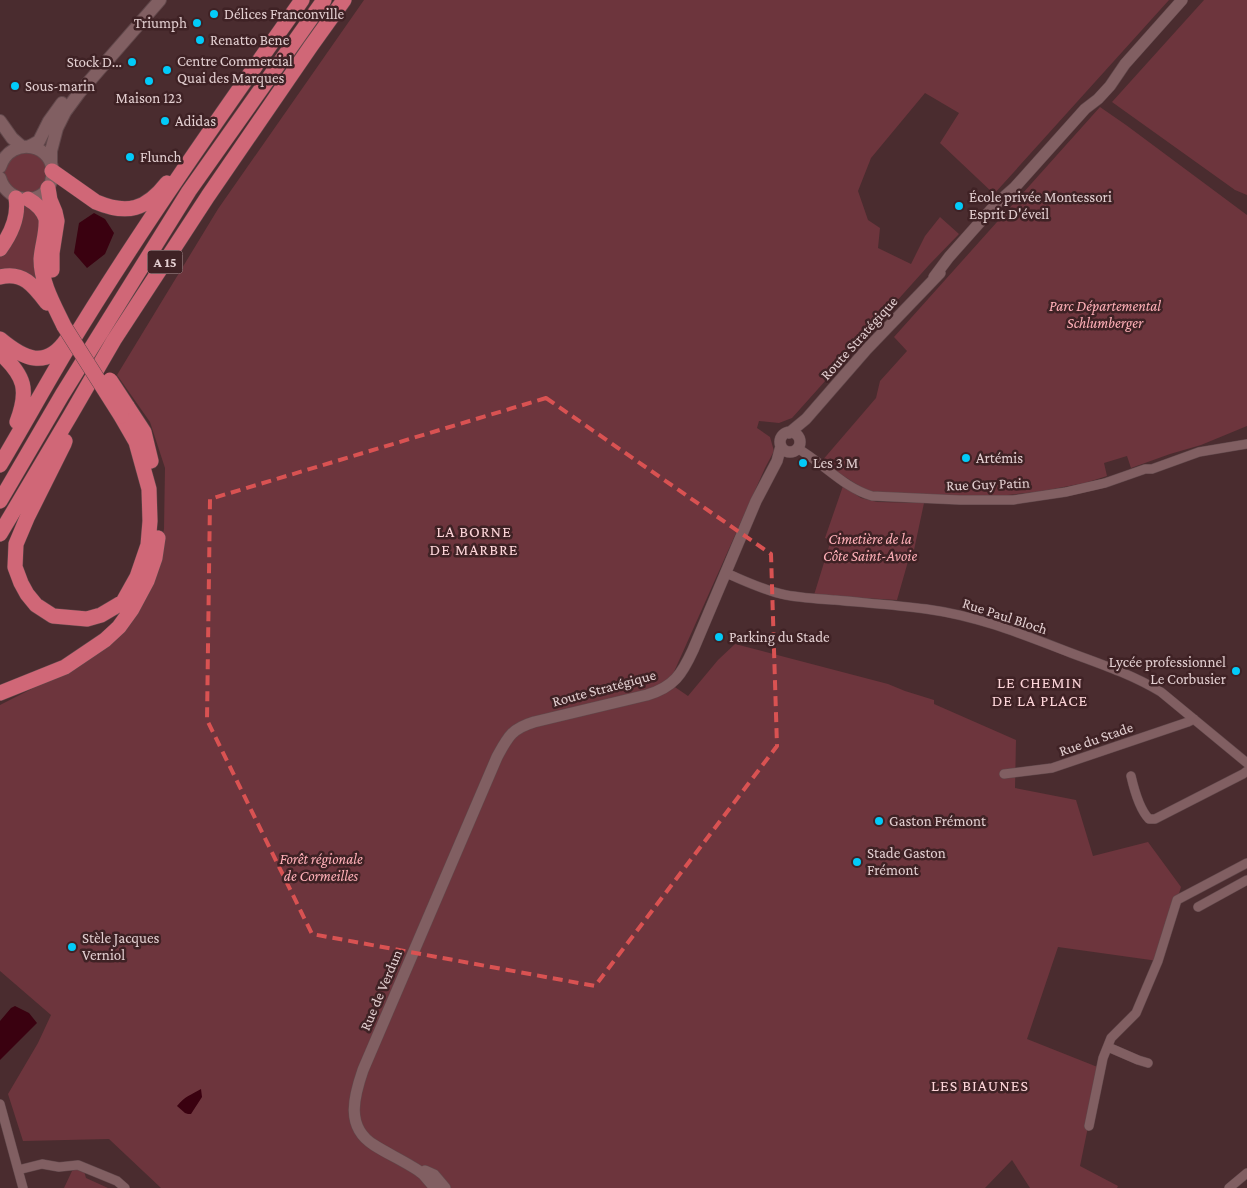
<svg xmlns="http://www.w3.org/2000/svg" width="1247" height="1188" font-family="'Crimson Pro',serif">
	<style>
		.green { fill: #6d353d }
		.water { fill: #3a0110 }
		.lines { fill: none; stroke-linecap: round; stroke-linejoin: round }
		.minor-casing { stroke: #61484b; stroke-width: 10 }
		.tertiary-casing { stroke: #61484b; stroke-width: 12 }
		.secondary-casing { stroke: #61484b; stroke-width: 14 }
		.motorway-casing { stroke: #61484b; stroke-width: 16 }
		.minor { stroke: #815f62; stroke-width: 9 }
		.tertiary { stroke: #815f62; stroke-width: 11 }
		.secondary { stroke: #815f62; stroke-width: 12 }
		.motorway { stroke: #d06777; stroke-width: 15 }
		.motorway-bridge-casing { stroke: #61484b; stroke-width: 16; stroke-linecap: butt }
		.motorway-bridge { stroke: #d06777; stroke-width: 15 }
		.marked { fill: none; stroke: #d95252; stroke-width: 4; stroke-dasharray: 10 6; stroke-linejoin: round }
		.poi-dot { fill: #02cbf9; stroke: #3f2225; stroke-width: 2 }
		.labels { text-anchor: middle; stroke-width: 5; stroke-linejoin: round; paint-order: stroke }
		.shield { fill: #3f2225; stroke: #b29b9d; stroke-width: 1 }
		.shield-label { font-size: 14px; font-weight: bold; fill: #e3cfd1 }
		.poi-label { font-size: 15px; fill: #e3cfd1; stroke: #3f2225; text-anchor: start }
		.park-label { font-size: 15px; font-style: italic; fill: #ffb0b8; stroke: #3f2225 }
		.street-label { font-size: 15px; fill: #e3cfd1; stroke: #3f2225 }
		.neighbourhood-label { font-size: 16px; letter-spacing: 1px; fill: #fdd5d9; stroke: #3f2225 }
	</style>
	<rect width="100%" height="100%" fill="#4a2c2f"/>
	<!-- green -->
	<path class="green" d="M364,0h805l-175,194 -54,-51 19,-30 -34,-20 -54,65 -13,33 10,29 12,8 -2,20 33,16 14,-28 15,-19 19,17 -30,31 -137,153 -13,5 -20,-2 -2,7 13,9 4,14 -9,17 -96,215 19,13 30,-36 17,-16 153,40 17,7 29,9v4l82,36 -1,48 61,12 17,56 55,-14 33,45 -23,74 -100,-14 -31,92 73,29 -20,98 38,20 -1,2h-87l-18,-28 -27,28h-824l-52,-49 -86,2 -15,-47 30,-51 13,-28 -51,-44v-266l57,-29 66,-45 29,-53 12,-49 1,-61 -15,-46 -33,-47 101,-166z
		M1204,0h43v195l-12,-5 -123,-88z
		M1100,107l26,18 121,90v211l-46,19 -31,9 -39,14 -4,-12 -23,7 3,13 -22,7 -48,9 -50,5 -118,-5 -48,-30 55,-64 4,-17 27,-30 -13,-14z
		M25,151l16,6 7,13 -6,17 -12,7 -18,-4 -8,-15 1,-7 5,-9z
		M30,206l10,7 -1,71 -39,-12v-18l24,-47z
		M843,486l18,12 16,4 47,1 -10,47 -3,1 -14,49 -83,-5 17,-55 -6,-2z
		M77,1168l7,3 2,7 22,10h-44l8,-17z"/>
	<!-- water -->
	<path class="water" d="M94,213l11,6 9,14 -9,21 -18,14 -13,-15 5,-30z
		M15,1006l14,7 8,10 -37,37v-39l11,-13z
		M201,1089l1,8 -11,17h-3l-3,-1 -8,-7c8,-10 14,-11 24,-17z"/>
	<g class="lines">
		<!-- minor casing -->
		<g class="minor-casing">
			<path id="minor" d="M797,448c26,15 47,40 75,48l88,4h53l53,-8 39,-9 40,-14h7l47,-17 48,-8
				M726,573c19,8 39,18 60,22 16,3 33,4 49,5 31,3 61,5 91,9 52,7 96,25 145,44 30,11 62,22 90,39l86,71
				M1004,774l48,-6 136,-46 6,-3
				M1131,776c3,13 9,34 18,43h6l88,-45 4,-3
				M1198,907l49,-27
				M1108,1047l30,13 10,3
				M0,1104l23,84
				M1089,1126l14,-68 8,-20 25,-25 22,-52 19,-61 70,-37
				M18,1170l24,-6 17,3 19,-2 39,16 8,7
				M1229,1188l18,-15"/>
		</g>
		<!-- tertiary casing -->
		<g class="tertiary-casing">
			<path id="tertiary" d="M934,277l15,-20 48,-54 18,-16 70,-78 13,-10 12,-13 15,-22 57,-64
				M780 442a10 10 0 1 1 20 0a10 10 0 1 1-20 0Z
				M789,433l17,-14 61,-70 73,-76
				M425,1171l9,4 11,13
				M435,1188l-12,-14 -4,-3c-15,-10 -31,-17 -45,-26 -29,-18 -20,-49 -11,-75l134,-313c11,-20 14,-28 37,-35l113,-27c27,-8 35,-21 46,-45l63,-149 21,-40 4,-15"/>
		</g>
		<!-- secondary casing -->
		<g class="secondary-casing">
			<path id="secondary" d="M0,121l12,17 9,8
				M30,146l9,-5 10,-20 13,-18
				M51,163v-12l6,-23 8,-16 14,-19 81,-93
				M0,167c11,-33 57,-23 52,10 -4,29 -44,29 -52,1"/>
		</g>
		<!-- motorway casing -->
		<g class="motorway-casing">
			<path id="motorway" d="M52,171l44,31c31,13 50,8 71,-19
				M48,188l2,12 5,12 2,9 -5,32v17
				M28,199c9,5 15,11 18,20 1,14 -4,26 -5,40 0,24 13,46 23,67
				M0,249c11,-15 19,-33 16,-51
				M0,277c23,-6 34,9 47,26
				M0,339c24,20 46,31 67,0
				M0,353c25,23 29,37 17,69
				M127,406l17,26 7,29
				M65,441l-1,3 -37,74 -11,26 -1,23 6,16 6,11 9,11 17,11 34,3 14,-4 22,-13 14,-25 11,-32 2,-24 -1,-32 -13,-47 -15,-26
				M0,465c22,-37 43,-75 65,-112 73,-121 155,-237 237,-353
				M0,501l62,-106 127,-204 135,-191
				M0,534l70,-118 44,-76 94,-144 103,-150 33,-46
				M0,693l65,-26 40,-27 14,-13 13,-18 15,-28 8,-23 3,-20"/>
		</g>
		<!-- minor -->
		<use href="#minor" class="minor"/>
		<!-- tertiary -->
		<use href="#tertiary" class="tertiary"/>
		<!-- secondary -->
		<use href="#secondary" class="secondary"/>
		<!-- motorway -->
		<use href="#motorway" class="motorway"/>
		<!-- motorway-bridge casing -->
		<g class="motorway-bridge-casing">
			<path id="motorway-bridge" d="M64,326l57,90
				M110,380l17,26"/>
		</g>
		<!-- motorway-bridge -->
		<use href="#motorway-bridge" class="motorway-bridge"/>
	</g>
	<!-- marked area -->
	<path class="marked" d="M546,398l225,156 6,192 -182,240 -283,-52 -105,-214 3,-221z"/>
	<!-- markers -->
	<g class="poi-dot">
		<circle cx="214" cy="14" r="5"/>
		<circle cx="197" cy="23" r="5"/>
		<circle cx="200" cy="40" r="5"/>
		<circle cx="132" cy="62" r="5"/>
		<circle cx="167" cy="70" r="5"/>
		<circle cx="149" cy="81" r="5"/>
		<circle cx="15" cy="86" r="5"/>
		<circle cx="165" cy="121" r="5"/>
		<circle cx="130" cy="157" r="5"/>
		<circle cx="959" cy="206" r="5"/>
		<circle cx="966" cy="458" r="5"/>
		<circle cx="803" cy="463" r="5"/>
		<circle cx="719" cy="637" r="5"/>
		<circle cx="1236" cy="671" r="5"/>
		<circle cx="879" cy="821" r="5"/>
		<circle cx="857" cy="862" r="5"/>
		<circle cx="72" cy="947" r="5"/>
	</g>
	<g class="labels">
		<!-- shield labels -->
		<rect class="shield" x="147.5" y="250.5" width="35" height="23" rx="4"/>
		<g class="shield-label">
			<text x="165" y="267">A 15</text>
		</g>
		<!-- poi labels -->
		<g class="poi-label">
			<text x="224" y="19">Délices Franconville</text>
			<text x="187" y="28" text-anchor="end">Triumph</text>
			<text x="210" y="45">Renatto Bene</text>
			<text x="177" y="66">Centre Commercial<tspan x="177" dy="17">Quai des Marques</tspan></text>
			<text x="122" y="67" text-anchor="end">Stock D...</text>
			<text x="25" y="91">Sous-marin</text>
			<text x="149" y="103" text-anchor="middle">Maison 123</text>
			<text x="175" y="126">Adidas</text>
			<text x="140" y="162">Flunch</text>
			<text x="969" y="202">École privée Montessori<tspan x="969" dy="17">Esprit D'éveil</tspan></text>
			<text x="976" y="463">Artémis</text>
			<text x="813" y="468">Les 3 M</text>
			<text x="729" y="642">Parking du Stade</text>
			<text x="1226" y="667" text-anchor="end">Lycée professionnel<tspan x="1226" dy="17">Le Corbusier</tspan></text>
			<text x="889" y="826">Gaston Frémont</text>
			<text x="867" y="858">Stade Gaston<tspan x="867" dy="17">Frémont</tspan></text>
			<text x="82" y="943">Stèle Jacques<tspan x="82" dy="17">Verniol</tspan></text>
		</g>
		<!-- park labels -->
		<g class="park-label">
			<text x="1105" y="311">Parc Départemental<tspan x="1105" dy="17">Schlumberger</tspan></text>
			<text x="870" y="544">Cimetière de la<tspan x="870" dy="17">Côte Saint-Avoie</tspan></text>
			<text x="321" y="864">Forêt régionale<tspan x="321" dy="17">de Cormeilles</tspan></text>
		</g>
		<!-- street labels -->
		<g class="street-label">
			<text transform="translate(859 338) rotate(-48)" y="5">Route Stratégique</text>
			<text transform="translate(988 484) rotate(-2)" y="5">Rue Guy Patin</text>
			<text transform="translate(1005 616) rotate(18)" y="5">Rue Paul Bloch</text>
			<text transform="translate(604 688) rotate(-15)" y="5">Route Stratégique</text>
			<text transform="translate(1096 739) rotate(-19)" y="5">Rue du Stade</text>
			<text transform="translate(381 990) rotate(-67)" y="5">Rue de Verdun</text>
		</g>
		<!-- neighbourhood labels -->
		<g class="neighbourhood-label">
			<text x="474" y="537">LA BORNE<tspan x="474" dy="18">DE MARBRE</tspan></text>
			<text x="1040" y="688">LE CHEMIN<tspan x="1040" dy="18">DE LA PLACE</tspan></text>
			<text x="980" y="1091">LES BIAUNES</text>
		</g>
	</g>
</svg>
